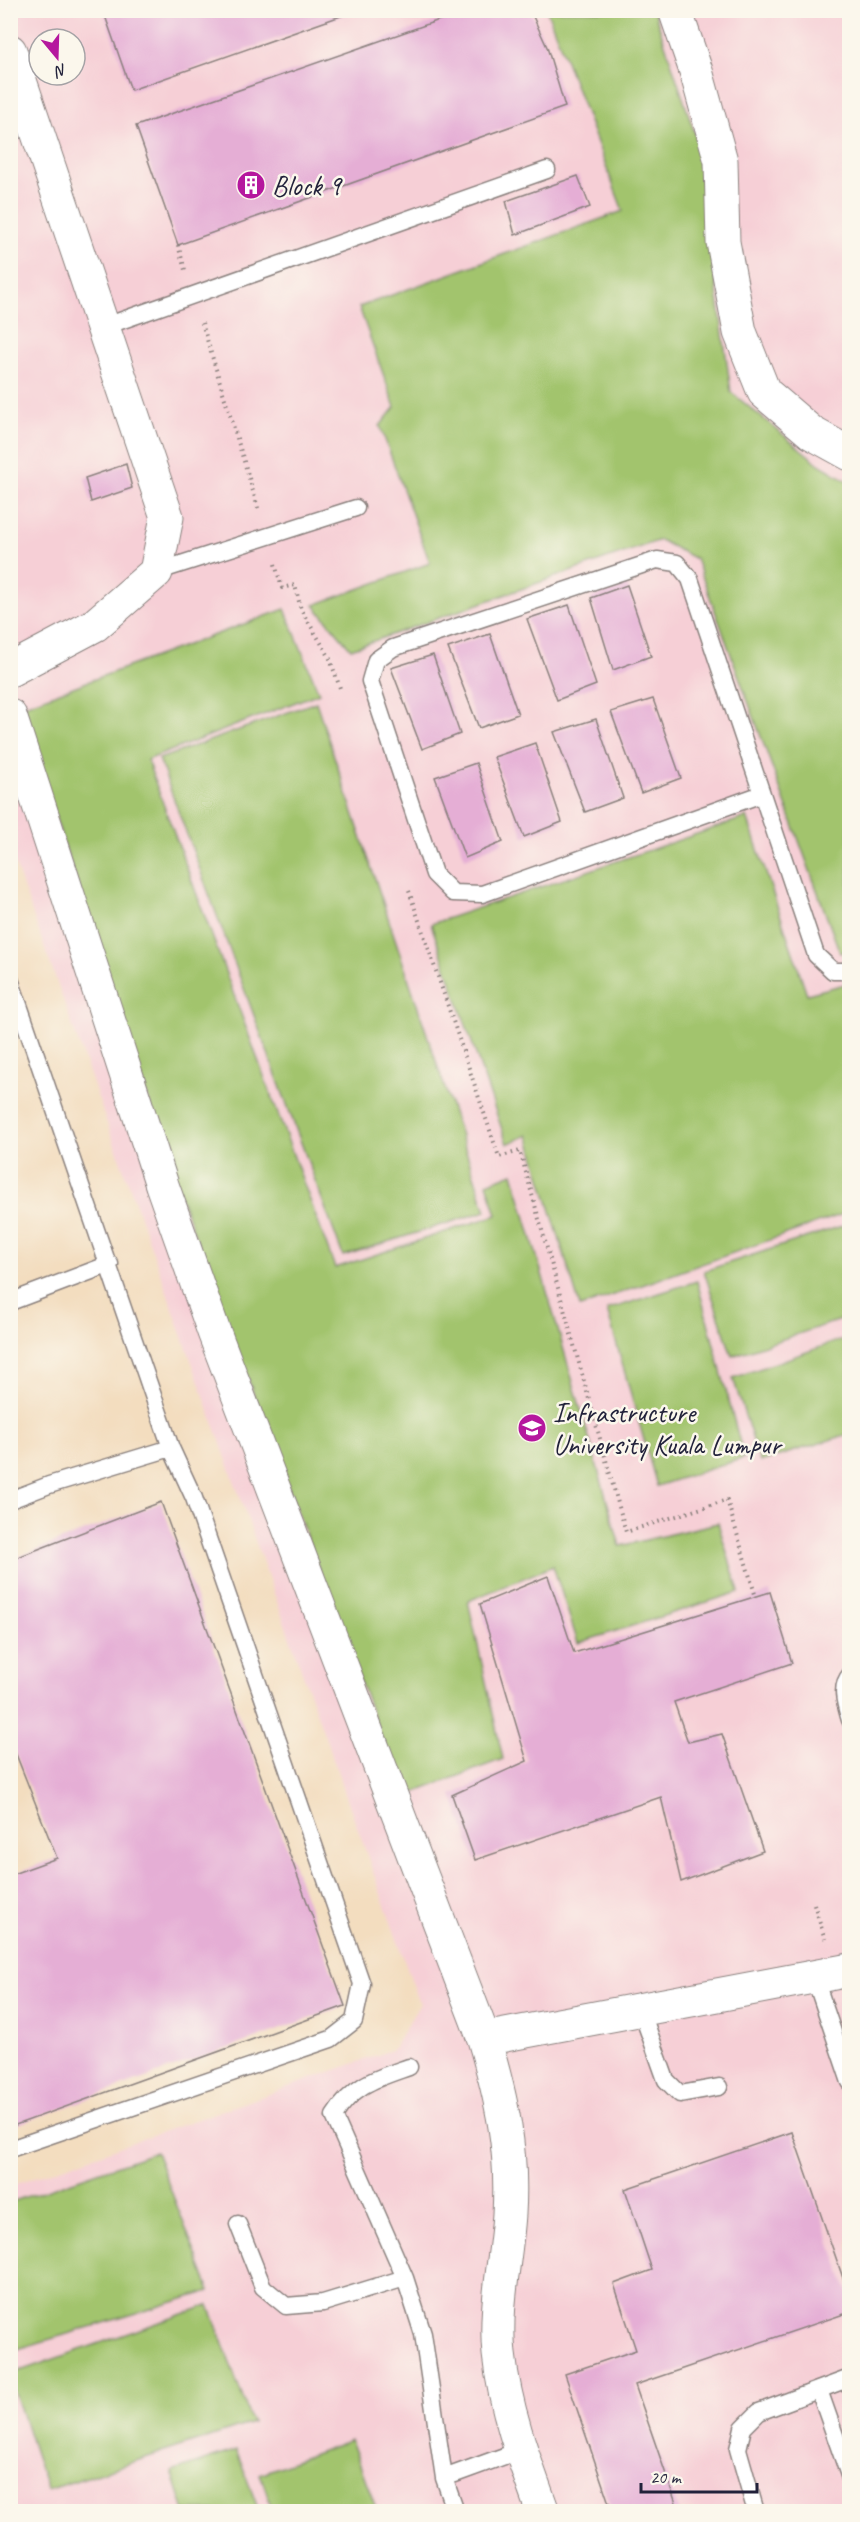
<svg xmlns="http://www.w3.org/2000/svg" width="860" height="2522" font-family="Caveat,sans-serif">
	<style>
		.built { fill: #f6cfd6; fill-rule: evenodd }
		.green { fill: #a2c46d; stroke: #627354; stroke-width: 1.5 }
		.building { fill: #e5aed5 }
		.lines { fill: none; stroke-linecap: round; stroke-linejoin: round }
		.lane-casing { stroke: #8a807d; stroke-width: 19 }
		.street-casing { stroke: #8a807d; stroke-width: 35 }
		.path { stroke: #8a807d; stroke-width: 4; stroke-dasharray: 1.5 4.5; stroke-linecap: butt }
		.lane { stroke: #fff; stroke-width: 16 }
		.street { stroke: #fff; stroke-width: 33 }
		.labels { text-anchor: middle; stroke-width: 5; stroke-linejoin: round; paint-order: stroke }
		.poi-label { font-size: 28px; fill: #22223b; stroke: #fbf7ec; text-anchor: start }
	</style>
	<rect width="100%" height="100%" fill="#fbf7ec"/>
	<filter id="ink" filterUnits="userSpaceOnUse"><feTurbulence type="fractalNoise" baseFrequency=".0167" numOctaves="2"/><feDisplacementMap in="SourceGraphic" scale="12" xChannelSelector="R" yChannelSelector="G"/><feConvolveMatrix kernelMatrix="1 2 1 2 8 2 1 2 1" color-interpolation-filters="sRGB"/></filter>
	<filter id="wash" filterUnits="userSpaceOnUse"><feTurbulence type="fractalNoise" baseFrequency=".008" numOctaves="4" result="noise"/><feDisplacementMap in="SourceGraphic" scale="24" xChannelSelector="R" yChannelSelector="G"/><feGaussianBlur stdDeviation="1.35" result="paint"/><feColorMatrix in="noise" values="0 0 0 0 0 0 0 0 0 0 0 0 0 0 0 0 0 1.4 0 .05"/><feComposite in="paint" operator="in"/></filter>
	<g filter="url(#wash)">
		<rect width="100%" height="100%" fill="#f3ddbf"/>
		<!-- built -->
		<path class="built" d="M11,11h838v2500h-838l-1,-325 382,-136 28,-46 -409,-1151zM39,39h36v36h-36z"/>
		<!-- green -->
		<path class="green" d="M547,11h107l42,126 35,255 88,72 30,18v468l-9,3 -144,-394 -36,-19 -309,109 -37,-44 116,-42 -50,-137 15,-19 -36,-100 264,-96z
			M285,609l34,84 -172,67 188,508 162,-53 -10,-32 26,-10 107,373 98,-23 21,69 -161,51 -25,-77 -85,35 35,158 -100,38 -226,-610 -158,-480z
			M316,702l170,509 -143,45 -184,-497z
			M747,817l60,177 42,-11v229l-269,95 -52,-172 -21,9 -76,-220z
			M845,1225l5,12 -1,80 -117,39 -28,-85z
			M697,1281l47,177 -87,28 -50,-176z
			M849,1337v97l-89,28 -27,-84z
			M156,2152l54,139 -199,60v-149z
			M209,2305l43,118 -205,67 -36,-109v-7z
			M351,2440l26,71h-104l-13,-37z
			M236,2450l23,61h-74l-13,-39z"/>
		<g id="blocks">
			<!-- building -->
			<path class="building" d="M103,10h252v1l-224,79z
				M468,10h62l17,37 18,60 -387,138 -42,-119z
				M578,176l12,31 -75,28 -9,-34z
				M126,464l6,24 -41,14 -6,-24z
				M627,585l24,71 -38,14 -22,-72z
				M569,605l27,80 -39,15 -30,-81z
				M490,634l28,80 -39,14 -31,-80z
				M433,655l27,79 -38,15 -31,-81z
				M653,699l28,79 -40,15 -30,-81z
				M596,719l27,79 -38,14 -31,-80z
				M535,743l27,79 -38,15 -30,-80z
				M476,763l27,79 -38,16 -30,-81z
				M161,1502l184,504 -335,121v-252l47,-17 -47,-119v-179z
				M548,1576l26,77 196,-61 22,71 -118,39 14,40 34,-8 41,117 -82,31 -20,-85 -186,63 -23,-65 75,-34 -47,-157z
				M792,2132l58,166v14l-215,73 44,127h-67l-47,-138 71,-24 -22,-66 38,-14 -27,-81z"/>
		</g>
	</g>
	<g filter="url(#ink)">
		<use href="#blocks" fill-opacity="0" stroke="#8a807d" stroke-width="1.5"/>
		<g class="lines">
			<!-- lane casing -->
			<g class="lane-casing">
				<path id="lane" d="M103,327l444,-157
					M156,572l200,-64
					M762,794l-280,100 -29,-1 -19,-19 -64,-193 6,-21 17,-12 264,-88 20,3 13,16 126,376 17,16h17
					M10,979l161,469 23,50 168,486 -8,37 -23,18 -321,110
					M10,1302l100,-38
					M10,1500l39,-15 122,-37
					M850,1675c-11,12 -4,31 0,45
					M814,1976l36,106
					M641,2010l25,70 14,14 39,-7
					M238,2224l25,63 23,19 37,-3 82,-25 -71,-162c20,-32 41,-37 75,-49
					M405,2278l18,56 21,144
					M819,2390l31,88
					M456,2512l-12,-34 77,-28
					M756,2512l-18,-63 5,-21 16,-16 91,-34"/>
			</g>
			<!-- street casing -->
			<g class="street-casing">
				<path id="street" d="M675,10l21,61 25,90 2,81 17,90 24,60 48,41 38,21
					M10,51l157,466 -11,55 -61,53 -85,45
					M10,716l152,469 52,147 270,707c18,61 29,111 25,175 -3,46 -15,93 -10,140 6,55 25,106 44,158
					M484,2039l366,-69"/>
			</g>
			<!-- path -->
			<path class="path" d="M178,245l7,25
				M202,323l57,188
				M275,564l7,24 13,-3 6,25 28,46 12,35
				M409,891l90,266 21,-6 106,381 101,-32 28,94
				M814,1904l11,35"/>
			<!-- lane -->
			<use href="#lane" class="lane"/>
			<!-- street -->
			<use href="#street" class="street"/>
		</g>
	</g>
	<!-- icons -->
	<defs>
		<g id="building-disc" transform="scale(1.5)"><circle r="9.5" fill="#b5179e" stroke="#fbf7ec"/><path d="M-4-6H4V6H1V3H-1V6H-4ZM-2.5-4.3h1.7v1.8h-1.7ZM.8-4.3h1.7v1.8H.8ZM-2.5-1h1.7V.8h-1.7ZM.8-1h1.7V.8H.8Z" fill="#fff"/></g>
		<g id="university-disc" transform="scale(1.5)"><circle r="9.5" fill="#b5179e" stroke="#fbf7ec"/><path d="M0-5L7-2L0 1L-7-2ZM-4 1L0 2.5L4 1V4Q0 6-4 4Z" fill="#fff"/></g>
	</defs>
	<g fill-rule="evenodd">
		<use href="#building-disc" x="251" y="185"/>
		<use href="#university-disc" x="532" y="1428"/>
	</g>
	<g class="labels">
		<!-- poi labels -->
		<g class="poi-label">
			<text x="272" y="195">Block 9</text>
			<text x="553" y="1422">Infrastructure<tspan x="553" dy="32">University Kuala Lumpur</tspan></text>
		</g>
	</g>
	<!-- margin -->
	<rect width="860" height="2522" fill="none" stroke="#fbf7ec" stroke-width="36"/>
	<!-- north arrow -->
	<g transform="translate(57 57) rotate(161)"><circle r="28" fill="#fbf7ec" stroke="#a4a2a5" stroke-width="1.5"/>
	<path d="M0-4.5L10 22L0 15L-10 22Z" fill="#b5179e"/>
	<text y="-9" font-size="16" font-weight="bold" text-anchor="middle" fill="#22223b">N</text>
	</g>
	<!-- scale -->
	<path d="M641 2483v9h116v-9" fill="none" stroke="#22223b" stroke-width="3"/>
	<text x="650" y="2483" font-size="18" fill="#22223b" stroke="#fbf7ec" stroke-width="4.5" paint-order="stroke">20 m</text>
</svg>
